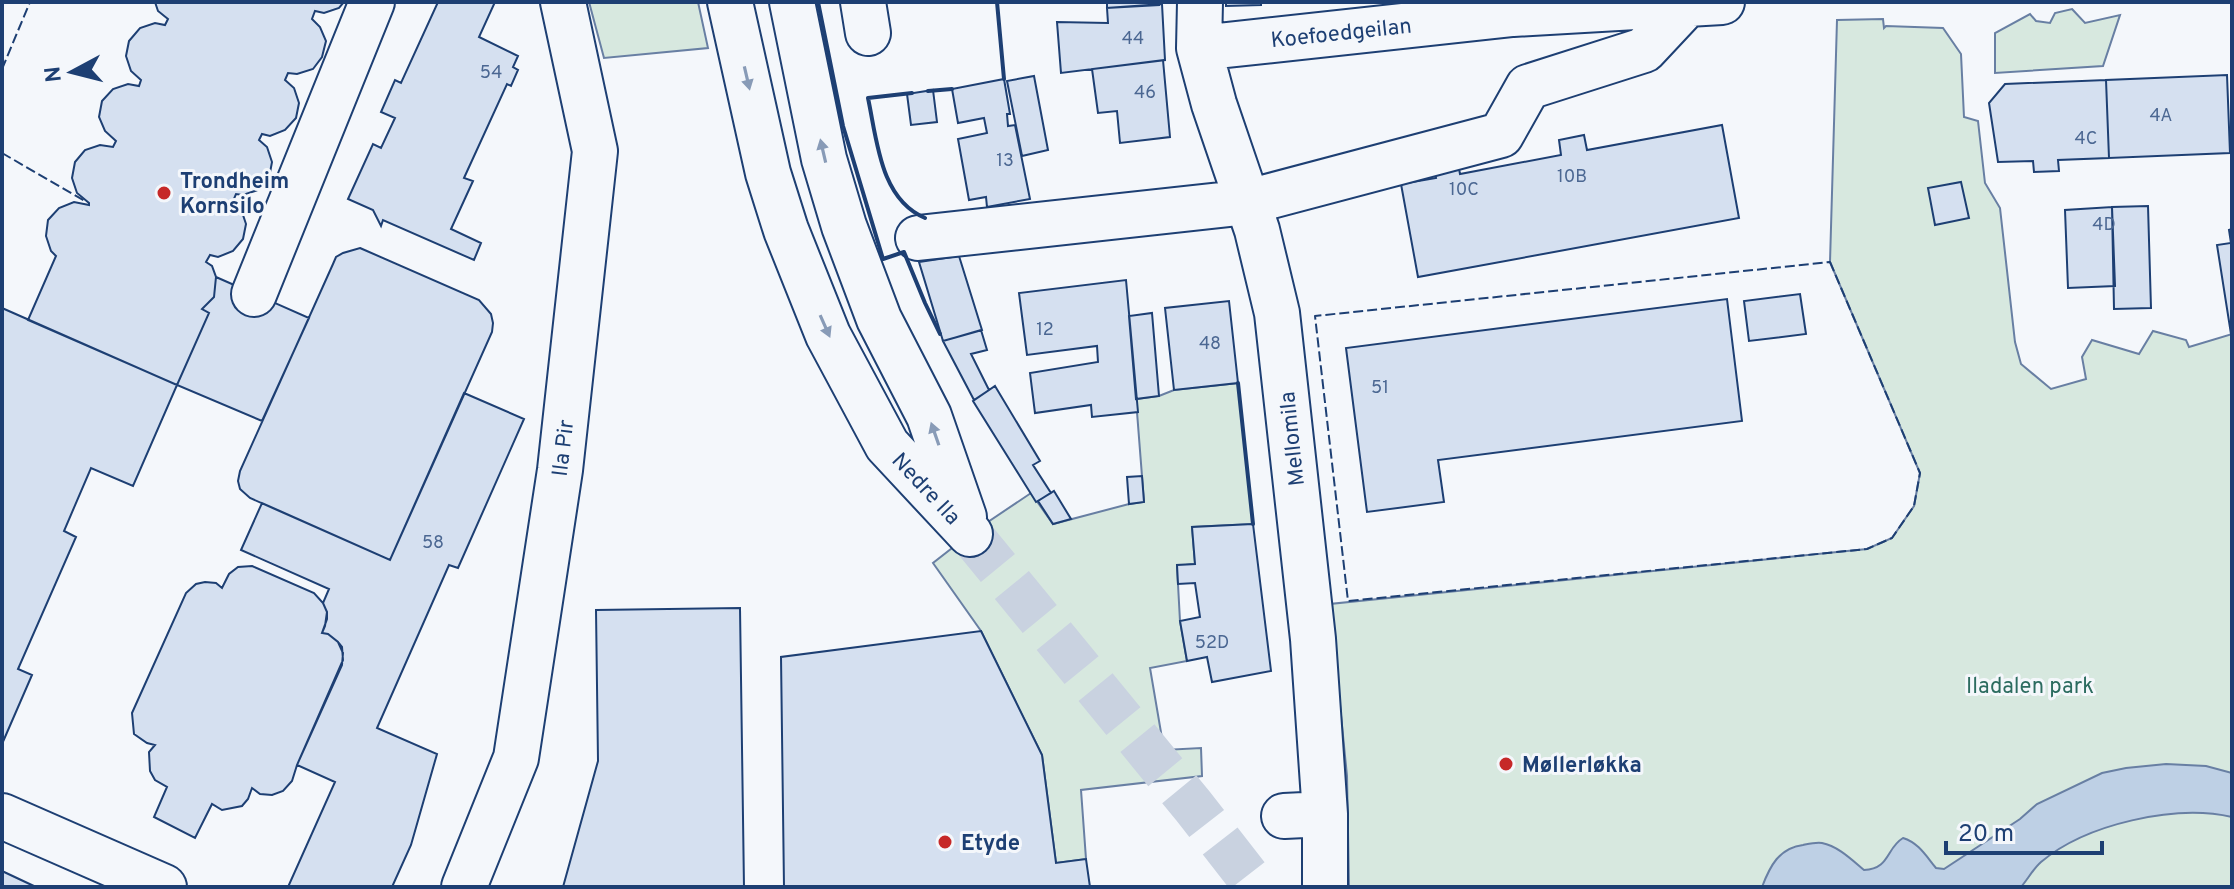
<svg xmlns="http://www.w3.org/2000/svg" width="2234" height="889" font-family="Overpass,sans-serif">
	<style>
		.green { fill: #d7e8df; stroke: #687fa3; stroke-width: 2 }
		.water { fill: #bed0e5; stroke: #687fa3; stroke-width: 2 }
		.building { fill: #d5e0f0; stroke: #1d3f73; stroke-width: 2 }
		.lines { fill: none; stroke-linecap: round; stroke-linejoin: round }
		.highway-tunnel { stroke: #c9d2e0; stroke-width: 44; stroke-dasharray: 44 22; stroke-linecap: butt }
		.minor-casing { stroke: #1d3f73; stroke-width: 48 }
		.highway-casing { stroke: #1d3f73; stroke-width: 48 }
		.minor { stroke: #f4f7fb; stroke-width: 44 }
		.highway { stroke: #f4f7fb; stroke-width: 44 }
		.fence { stroke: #1d3f73; stroke-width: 2; stroke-dasharray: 10 4; stroke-linecap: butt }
		.wall { stroke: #1d3f73; stroke-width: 4 }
		.oneway { fill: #889bb7 }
		.poi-dot { fill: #c62828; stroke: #f4f7fb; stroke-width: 3 }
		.labels { text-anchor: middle; stroke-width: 6; stroke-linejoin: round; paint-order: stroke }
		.number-label { font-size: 18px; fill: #4b6792 }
		.street-label { font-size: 22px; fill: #1d3f73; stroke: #f4f7fb }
		.poi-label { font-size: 22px; font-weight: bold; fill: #1d3f73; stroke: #f4f7fb; text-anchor: start }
		.park-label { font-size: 22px; fill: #2c6c60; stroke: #f4f7fb }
	</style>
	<rect width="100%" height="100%" fill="#f4f7fb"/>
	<!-- green -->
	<path class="green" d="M589,2h109l10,46 -104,10z
		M2072,9l13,14 35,-8 -17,51 -108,7v-40l35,-19 6,7 14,2 5,-10z
		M1883,19l1,9 2,-2 57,2 18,26 3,63 14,4 7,62 15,25 15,134 6,22 30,25 35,-10 -4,-22 10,-17 47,14 14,-23 33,9 3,7 43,-13v553h-883l-2,-111 -17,-172 537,-55 25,-11 22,-32 6,-33 -90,-211 7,-242z
		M1238,383l15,141 -61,3 3,37 -18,2 3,55 7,40 -37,7 14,82 37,-2 1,28 -121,14 5,69 -30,4 -14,-108 -61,-124 -48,-68 37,-29 61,-41 22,31 76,-20 15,-2 -8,-103 23,-3 15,-6z"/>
	<!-- water -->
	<path class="water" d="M2166,764l40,2 26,7v44c-57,-13 -146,7 -191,45 -8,7 -13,17 -20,25h-259c8,-21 17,-39 41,-42 5,-1 13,-3 19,-2 16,3 30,17 42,27 26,-1 22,-22 39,-32 16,5 23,18 33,30l8,1 76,-50 17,-15 65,-31 24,-5z"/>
	<!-- building -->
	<path class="building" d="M155,2h189l-5,6 -15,5 -9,-2 -3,8 8,8 6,14 -4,16 -9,12 -16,5 -9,-1 -3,7 9,8 5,15 -3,15 -11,12 -15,6 -8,-2 -3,6 8,7 5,15 -3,16 -11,12 -15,5 -7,-1 -3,7 8,8 5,15 -3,15 -10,12 -15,6 -8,-2 -4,7 6,4 4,11 -2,20 -12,12 7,4 -32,72 -149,-65 28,-64 -5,-5 -5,-15 2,-16 11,-12 15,-6 15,3v-2l-12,-10 -5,-15 3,-16 10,-12 15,-5 13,2 3,-6 -11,-10 -6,-14 3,-16 11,-12 15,-5 11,2 2,-6 -10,-9 -5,-15 3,-15 11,-13 15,-5 10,2 3,-6 -10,-8z
		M438,2h57l-16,35 39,19 -5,11 5,3 -7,16 -4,-2 -43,94 9,3 -22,48 30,14 -7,17 -91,-40 -2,6 -8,-16 -25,-11 25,-55 8,4 14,-30 -14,-6 14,-32 6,3z
		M1107,2h52v3l-52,3z
		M1226,2h35v3l-35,1z
		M1162,4l3,56 -104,13 -4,-51 51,1 -1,-15z
		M1163,60l7,77 -50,6 -3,-32 -19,2 -6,-44z
		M2227,75l3,78 -121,5 -3,-78z
		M1034,76l14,74 -26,6 -15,-75z
		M1004,79l6,35h-3l1,12 7,-1 15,74 -43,8 -1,-10 -17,3 -11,-61 29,-6 -3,-15 -26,5 -6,-34z
		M2106,80l3,78 -51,2 1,11 -25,1 -1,-11 -35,1 -9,-59 16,-19z
		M933,90l4,32 -26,3 -4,-31z
		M1722,125l17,93 -321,59 -17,-93 35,-6 -3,-15 24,-5 3,16 101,-19 -2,-15 25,-5 3,15z
		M1961,182l8,36 -34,7 -7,-37z
		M2148,206l3,102 -37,1 -2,-102z
		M2112,207l3,79 -47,2 -3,-78z
		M2232,229v105h-1l-14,-89 14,-2 -2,-13z
		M360,248l119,52 12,14 2,9 -1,9 -102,228 -140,-62 -10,-9 -2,-8 2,-10 93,-207 3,-7 7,-4z
		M959,256l23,74 -39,11 -24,-79z
		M216,277l93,41 -47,103 -85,-36 32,-72 -7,-4 12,-12z
		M1126,280l12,132 -46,5 -1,-12 -56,8 -5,-40 68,-11 -1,-16 -70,9 -8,-62z
		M1800,294l6,40 -57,7 -5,-40z
		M1727,299l15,122 -304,39 6,42 -77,10 -21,-164z
		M1229,301l9,82 -64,7 -9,-82z
		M2,308l175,77 -44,101 -42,-18 -27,63 12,6 -58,132 14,6 -30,69z
		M1152,313l7,83 -23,3 -7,-83z
		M981,330l6,20 -16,4 18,36 -15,10 -31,-59z
		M995,386l45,75 -7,4 18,28 -15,9 -63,-101z
		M464,393l60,26 -66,149 -9,-3 -72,163 60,26 -26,91 -19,42h-104l47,-105 -38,-17 45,-100 1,-12 -5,-11 -10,-8 -6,-1 5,-14v-7l-4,-9 6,-14 -88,-39 21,-47 128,57z
		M1142,476l2,26 -15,2 -2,-27z
		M1054,491l17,28 -18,5 -15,-23z
		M1253,524l18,147 -59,11 -5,-25 -20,4 -7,-40 20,-4 -5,-34 -17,1 -1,-19 18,-1 -3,-37z
		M252,566l62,27 9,10 4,9 -2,14 -3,7 6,1 10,8 4,5 1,13 -46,105 -5,16 -9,10 -11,4 -12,-1 -8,-6 -4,11 -6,7 -20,4 -10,-6 -17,34 -41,-21 13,-30 -12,-7 -5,-9 -1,-19 6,-7 -8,-2 -13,-9 -2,-21 54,-120 10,-9 9,-2 11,1 6,5 7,-14 9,-7z
		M740,608l4,279h-181l35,-126 -2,-151z
		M981,631l61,124 14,108 30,-4 4,28h-306l-3,-230z
		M2,871l34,16h-34z"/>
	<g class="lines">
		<!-- highway-tunnel -->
		<path class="highway-tunnel" d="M970,534l223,272 63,81"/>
		<!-- minor casing -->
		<g class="minor-casing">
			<path id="minor" d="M863,2l5,31
				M1200,2l-1,46 15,56 43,126 20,83 36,326 12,175v73
				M1199,48l314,-34 209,-12
				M918,238l330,-36 253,-67 27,-48 116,-37 44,-47
				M254,294l118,-292
				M2,816l162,71
				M1284,816l41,-2
				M464,887l52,-129 44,-288 35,-319 -32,-149"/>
		</g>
		<!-- highway casing -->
		<g class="highway-casing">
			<path id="highway" d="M730,2l38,171 18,57 42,105 59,110 83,89
				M792,2l32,157 20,67 35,93 50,97 35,101"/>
		</g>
		<!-- minor -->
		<use href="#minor" class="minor"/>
		<!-- highway -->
		<use href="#highway" class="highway"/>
		<!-- fence -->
		<path class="fence" d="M2,69l28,-67
			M2,153l83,48
			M1830,262l90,211 -6,33 -22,32 -25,11 -519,52 -33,-285z"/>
		<!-- wall -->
		<path class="wall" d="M818,2l25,124 40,133 21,-7 21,51 15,31
			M997,2l7,77
			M928,91l24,-2
			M912,93l-44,5c9,42 12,101 57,120
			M1238,383l15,141"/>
	</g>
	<!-- one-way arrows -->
	<defs><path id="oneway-solid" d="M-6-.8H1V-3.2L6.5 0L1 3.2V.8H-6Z" transform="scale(2)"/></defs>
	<g class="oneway">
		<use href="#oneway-solid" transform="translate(747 78) rotate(77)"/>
		<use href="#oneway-solid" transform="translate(823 151) rotate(-103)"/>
		<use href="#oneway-solid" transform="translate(825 326) rotate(66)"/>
		<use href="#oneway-solid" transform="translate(935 434) rotate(-109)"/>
	</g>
	<!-- markers -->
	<g class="poi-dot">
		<circle cx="164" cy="193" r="8"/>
		<circle cx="1506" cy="764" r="8"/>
		<circle cx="945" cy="842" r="8"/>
	</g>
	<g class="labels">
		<!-- number labels -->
		<g class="number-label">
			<text x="1133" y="44">44</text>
			<text x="491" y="78">54</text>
			<text x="1145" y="98">46</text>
			<text x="2161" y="121">4A</text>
			<text x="2086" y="144">4C</text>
			<text x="1005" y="166">13</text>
			<text x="1572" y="182">10B</text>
			<text x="1464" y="195">10C</text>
			<text x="2104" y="230">4D</text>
			<text x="1045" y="335">12</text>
			<text x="1210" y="349">48</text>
			<text x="1380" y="393">51</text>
			<text x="433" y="548">58</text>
			<text x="1212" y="648">52D</text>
		</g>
		<!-- street labels -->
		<g class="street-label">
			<text transform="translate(1341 32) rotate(-6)" y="8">Koefoedgeilan</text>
			<text transform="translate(1291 439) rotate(-96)" y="8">Mellomila</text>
			<text transform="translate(562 448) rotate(-83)" y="8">Ila Pir</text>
			<text transform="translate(927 488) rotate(47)" y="8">Nedre Ila</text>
		</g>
		<!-- poi labels -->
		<g class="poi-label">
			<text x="180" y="188">Trondheim<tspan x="180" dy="25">Kornsilo</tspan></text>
			<text x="1522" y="772">Møllerløkka</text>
			<text x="961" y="850">Etyde</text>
		</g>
		<!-- park labels -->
		<g class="park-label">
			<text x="2030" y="693">Iladalen park</text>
		</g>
	</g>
	<!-- border -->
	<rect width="2234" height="889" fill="none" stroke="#1d3f73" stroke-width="8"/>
	<!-- north arrow -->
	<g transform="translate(72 72) rotate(263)" stroke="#f4f7fb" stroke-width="6" paint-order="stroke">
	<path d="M0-6L14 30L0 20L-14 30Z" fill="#1d3f73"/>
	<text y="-12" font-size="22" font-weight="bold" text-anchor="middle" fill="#1d3f73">N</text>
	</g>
	<!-- scale -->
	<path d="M1946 841v12h156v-12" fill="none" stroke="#1d3f73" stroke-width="4"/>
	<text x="1958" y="841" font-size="24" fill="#1d3f73" stroke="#f4f7fb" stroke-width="6" paint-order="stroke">20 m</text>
</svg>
